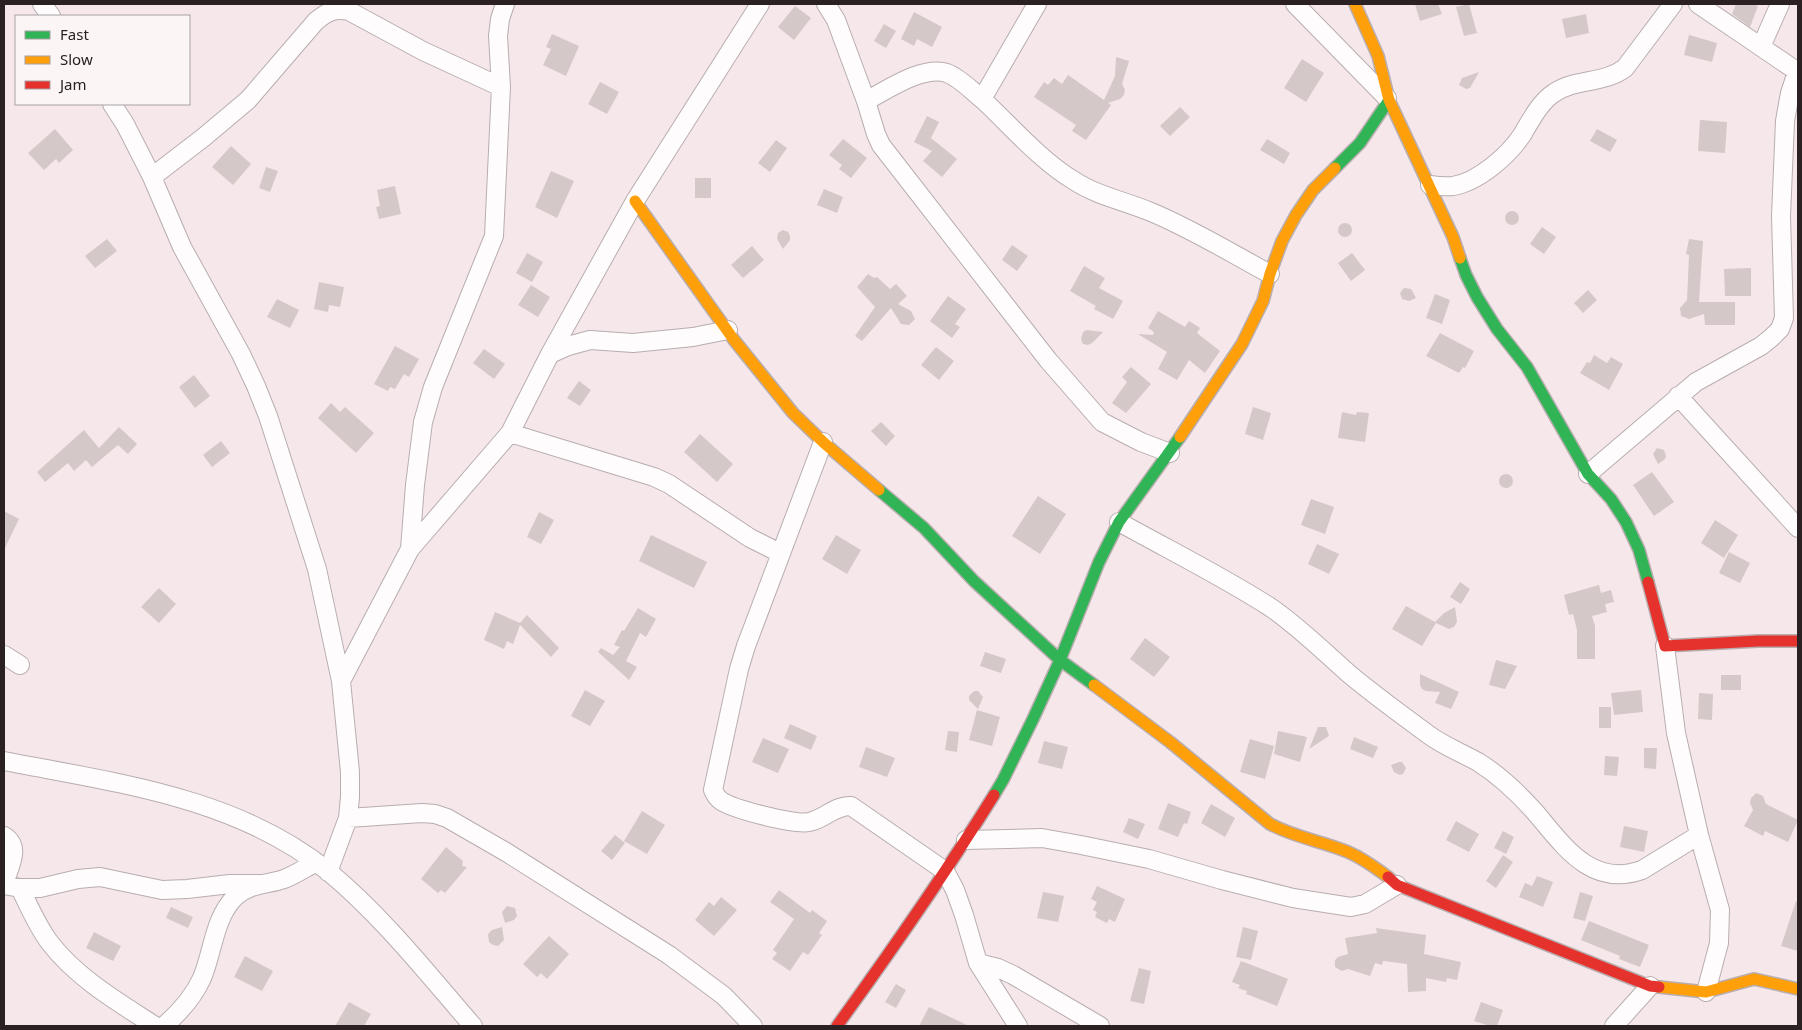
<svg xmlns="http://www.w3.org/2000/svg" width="1802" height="1030" font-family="'Noto Sans',sans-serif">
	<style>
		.building { fill: #d4c8c8 }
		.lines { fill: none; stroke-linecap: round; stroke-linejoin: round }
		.street-casing { stroke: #b8adaf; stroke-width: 20 }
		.fast-casing { stroke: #b8adaf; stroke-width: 14 }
		.slow-casing { stroke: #b8adaf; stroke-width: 14 }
		.jam-casing { stroke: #b8adaf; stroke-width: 14 }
		.street { stroke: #fefcfc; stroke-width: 18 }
		.fast { stroke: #30b455; stroke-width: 11 }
		.slow { stroke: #ff9f0a; stroke-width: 11 }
		.jam { stroke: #e5322d; stroke-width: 11 }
	</style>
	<rect width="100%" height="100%" fill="#f6e8ea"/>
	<!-- building -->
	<path class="building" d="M1415,4h23l4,10 -22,7z
		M1469,4l8,29 -13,3 -8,-29z
		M1736,4h15l7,2 -8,21 -18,-13z
		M795,6l16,12 -17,22 -16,-13z
		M914,12l28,15 -10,20 -15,-8 -3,7 -13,-7z
		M1586,14l3,19 -23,5 -4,-19z
		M884,24l12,7 -10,17 -12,-7z
		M552,34l27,12 -13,30 -23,-11 8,-16 -5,-2z
		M1689,35l28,8 -5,19 -28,-7z
		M1116,57l13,4 -7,23 3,6 -1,5 -4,4 -12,4 3,2 -25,35 -14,-9 4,-6 -42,-28 10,-15 4,3 6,-7 8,6 6,-9 36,25 11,-24z
		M1302,59l22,14 -18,29 -22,-14z
		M1479,72l-9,16 -4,1 -7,-4 3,-7z
		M600,82l19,10 -12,22 -19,-10z
		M1180,107l10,10 -20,19 -10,-10z
		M927,116l12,6 -8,16 26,21 -15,18 -19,-16 9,-10 -18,-9z
		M1700,120l27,2 -2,31 -27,-2z
		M55,129l18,21 -14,13 -3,-4 -12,11 -16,-17z
		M1597,129l20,11 -7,12 -20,-11z
		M843,139l24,19 -16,20 -12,-9 3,-4 -13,-10z
		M1267,139l23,14 -6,11 -24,-14z
		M776,140l11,8 -17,24 -12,-9z
		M231,146l20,18 -18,21 -21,-18z
		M266,167l12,4 -8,21 -11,-4z
		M551,171l23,10 -17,37 -22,-11z
		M695,178h16v20h-16z
		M395,186l6,28 -22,5 -3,-12 4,-1 -3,-16z
		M824,189l19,8 -6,16 -20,-8z
		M1505 218a7 7 0 1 1 14 0a7 7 0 1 1-14 0Z
		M1338 230a7 7 0 1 1 14 0a7 7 0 1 1-14 0Z
		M1542,227l14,10 -12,17 -14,-10z
		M783,230l5,2 2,4v4l-7,9 -6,-10 1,-6z
		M107,239l10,12 -22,17 -10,-12z
		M1689,239l14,2 -4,61h36v23h-30l-1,-11 -15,5 -8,-3 -1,-8 7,-8 2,-45 -3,-1z
		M1012,245l16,11 -11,15 -15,-11z
		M752,246l12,14 -21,18 -12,-13z
		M527,253l16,9 -11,20 -16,-9z
		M1352,253l13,17 -14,11 -13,-18z
		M1084,266l21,12 -6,10 24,13 -10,18 -19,-10 2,-3 -26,-15z
		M1751,268v28h-26l-1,-27z
		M868,274l6,4 3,-1 13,12 6,-5 11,12 -9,8 13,7 4,8 -6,6 -8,-1 -10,-16 -29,33 -7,-5 20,-29 -18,-20z
		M319,282l25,5 -4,20 -11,-2 -1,7 -14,-3z
		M531,285l19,12 -12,20 -20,-12z
		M1404,288l7,1 5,9 -7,3 -7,-2 -2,-6z
		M1588,290l9,10 -14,13 -9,-10z
		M1435,294l15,6 -8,24 -16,-6z
		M948,296l18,13 -11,15 5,3 -8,11 -22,-17z
		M277,299l22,11 -9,18 -23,-11z
		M1158,311l27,16 4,-6 11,7 -3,5 23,18 -15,22 -16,-13 -12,20 -19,-11 9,-17 -29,-18 15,1 1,-3 -6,-4z
		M1087,330l16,2 -11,11 -4,2 -5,-1 -2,-5 2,-7z
		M1440,333l34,18 -9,17 -2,-1 -4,6 -33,-17z
		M395,346l24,13 -10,18 -5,-3 -9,15 -5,-2 -2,4 -14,-7z
		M936,347l18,14 -15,19 -18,-15z
		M484,349l21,15 -11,15 -21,-16z
		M1594,355l13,8 4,-6 12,7 -14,26 -29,-17 7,-11 3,1z
		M1131,367l20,17 -25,29 -14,-10 15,-21 -5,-5z
		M194,375l16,21 -15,12 -16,-21z
		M579,381l12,9 -11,16 -13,-8z
		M331,403l9,9 5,-5 29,26 -18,20 -38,-35z
		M1253,407l18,6 -8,27 -18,-6z
		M1342,412l14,3 1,-3 12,1 -4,29 -27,-4z
		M881,422l14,14 -9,10 -15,-15z
		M119,427l18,17 -9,10 -10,-9 -26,22 -6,-7 -12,11 -6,-8 -23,19 -8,-10 47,-42 15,18z
		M700,434l33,30 -16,18 -33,-30z
		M221,441l9,12 -18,14 -9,-12z
		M1657,448l7,2 2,6 -1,3 -7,5 -5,-10z
		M1652,472l22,30 -20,14 -21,-31z
		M1499 481a7 7 0 1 1 14 0a7 7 0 1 1-14 0Z
		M1038,496l28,18 -26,40 -28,-18z
		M1311,499l23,8 -9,27 -24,-9z
		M4,511l15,8 -15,31z
		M539,512l15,8 -13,24 -14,-7z
		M1715,520l23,15 -14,23 -23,-15z
		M651,535l56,27 -13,26 -55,-27z
		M836,535l25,15 -14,24 -25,-15z
		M1317,544l22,10 -10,20 -21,-10z
		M1729,552l21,11 -10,20 -21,-10z
		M1460,582l10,7 -9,15 -11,-7z
		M1599,585l2,8 10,-3 3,12 -9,2 2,8 -15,4 3,10v33h-18v-29l-4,-16 -4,1 -5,-20z
		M159,588l17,16 -17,19 -18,-16z
		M1406,606l29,16 9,-9 11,-6 2,15 -3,5 -5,2 -13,-6 -14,23 -30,-17z
		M638,608l18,11 -10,18 -6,-4 -14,28 11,6 -8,13 -31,-28 3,-4 12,7 7,-8 -6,-2 8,-15 2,1z
		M495,612l25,11 7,-8 32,33 -8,9 -31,-32 -7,19 -6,-3 -3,8 -20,-9z
		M1145,638l25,19 -16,20 -24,-18z
		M985,652l21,7 -5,14 -21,-7z
		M1496,660l21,6 -12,23 -16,-4z
		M1420,674l39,18 -8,17 -16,-6 5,-11 -14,-1 -4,-2 -2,-4z
		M1721,675h20v15h-20z
		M585,690l20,11 -15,25 -19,-10z
		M1641,690l2,22 -29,3 -3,-22z
		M974,691h4l5,6 -5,12 -9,-9v-4z
		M1699,693l14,1 -1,26 -14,-1z
		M1599,707h12v21h-12z
		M977,710l23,7 -8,29 -23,-6z
		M790,724l27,12 -6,14 -27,-12z
		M1318,727h8l3,9 -20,13z
		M948,731l11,1 -2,20 -12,-2z
		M1278,731l29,6 -7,25 -26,-8z
		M1354,737l24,10 -5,11 -23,-9z
		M763,738l26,11 -11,24 -26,-11z
		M1250,739l24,7 -9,33 -25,-7z
		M1044,741l24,6 -6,22 -24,-6z
		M866,747l29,11 -8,19 -28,-10z
		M1644,748h13l-1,21 -12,-1z
		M1605,756l14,1 -2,19 -13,-1z
		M1399,762h3l4,6 -3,6 -3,1 -6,-3 -3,-7z
		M1756,793l7,3 3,8 32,16 -10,22 -23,-11 -2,5 -19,-10 9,-16 -3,-7 1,-5z
		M1168,803l23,9 -4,12 -3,-1 -6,14 -20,-8z
		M1211,804l24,14 -10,19 -24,-14z
		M642,811l23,14 -18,29 -23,-13z
		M1129,818l16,6 -7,15 -15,-7z
		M1456,821l23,13 -10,18 -23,-12z
		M1624,826l24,5 -4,21 -24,-5z
		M1503,831l11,6 -8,17 -12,-6z
		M615,835l10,8 -13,17 -11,-9z
		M446,847l17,14 -1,5 5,1 -22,26 -4,-3 -3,3 -17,-14z
		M1503,855l10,7 -17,26 -10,-7z
		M1537,876l16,6 -10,25 -24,-10 6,-14 7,3z
		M1097,886l28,13 -10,23 -6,-3 -2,4 -12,-6 2,-5 -4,-2 4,-8 -6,-3z
		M779,890l31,23 2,-3 15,11 -8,12 3,2 -14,20 -5,-3 -13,19 -18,-12 5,-6 -4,-3 21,-31 -24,-17z
		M1043,892l21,4 -6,26 -21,-4z
		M1580,892l13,4 -8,25 -12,-3z
		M721,897l16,13 -23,26 -19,-16 14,-18 5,4z
		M1796,901l2,1v49l-17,-5z
		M507,906l8,2 2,8 -3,4 -9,3 -3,-11z
		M171,907l22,10 -5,11 -22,-10z
		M1589,921l60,24 -9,22 -21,-8 1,-3 -39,-16z
		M502,927l2,13 -6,6 -5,-1 -4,-3 -1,-8 4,-4z
		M1243,927l15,4 -7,29 -15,-3z
		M1376,928l50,7 -2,19 37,8 -4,18 -10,-2 -1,4 -20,-4v13l-18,1 -1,-28 -24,-3 -1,4 -7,-2 -5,13 -22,-7 -6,2 -7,-4v-7l3,-3 10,-3 -3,-16 32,-5z
		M94,932l27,14 -8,15 -27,-13z
		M549,936l20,18 -22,25 -6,-6 -4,4 -14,-13z
		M245,956l28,15 -11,20 -28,-14z
		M1241,961l47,18 -11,27 -31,-12 1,-3 -9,-3 2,-3 -8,-3z
		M1139,968l12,3 -7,33 -14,-3z
		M896,984l10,6 -10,18 -11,-6z
		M349,1002l22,12 -7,12h-29z
		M1481,1002l22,8 -6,16h-7l-16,-5z
		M929,1007l40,19h-50z"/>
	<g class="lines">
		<!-- street casing -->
		<g class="street-casing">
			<path id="street" d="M42,4l9,12
				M826,4l10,16 30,81 10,33 5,11 167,215 54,62 39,20 29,11
				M1295,4l92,94
				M1698,4l100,68
				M1761,47l19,-43
				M982,99c28,26 59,62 91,81 24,16 52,21 78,32 41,17 80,41 119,62
				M866,101c21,-11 57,-36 81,-28 13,5 24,17 35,26l55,-95
				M112,104l13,20 27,53 30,70 59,107 15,32 12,30 49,153 24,112 9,91v25l-2,21 -20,54
				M152,177l52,-40 44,-37 68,-79c11,-9 18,-13 33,-10l74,40 78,36
				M1430,185c7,1 15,2 23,1 25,-4 55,-30 69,-51 9,-15 18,-33 32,-42 22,-15 50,-9 71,-25l48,-64
				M550,354l18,-8 22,-6 43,3 60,-6 35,-7
				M1678,396l120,132
				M510,433l144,44 15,7 81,54 30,15
				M823,442l-77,204 -7,23 -26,121c2,4 3,7 7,10 11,9 75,25 89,22 16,-3 26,-17 42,-16l94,65 10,19 9,25 14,48 40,63
				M1588,474l108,-92 65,-36 10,-8 9,-9 4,-11 -3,-102 4,-95 5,-28 7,-21
				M1119,522c50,28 103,54 151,85 28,19 53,44 78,66 26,22 54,42 81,62 15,11 33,18 49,27 21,13 41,32 57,50 29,34 56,76 107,58l57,-35
				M410,549l5,-64 8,-63 10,-35 61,-151 7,-149 -3,-51 2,-17 5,-15
				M1665,646l11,87 23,102 21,75 -1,33 -13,49
				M4,655l16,10
				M341,681l69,-132 100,-116 40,-79 85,-153 125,-197
				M4,761c112,22 233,36 325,111 54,45 98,101 144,154
				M348,818l74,-5 13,1 12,4 59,34 163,103 55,41 29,30
				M4,836c18,11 5,31 0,48
				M966,840l76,-2 39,7 68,14 73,21 71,18 58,9 14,-3 32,-19
				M4,885l16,3h20l38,-9 22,-2 62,13 25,-1 43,-5h29
				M20,888c9,18 17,38 30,55 27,35 68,59 105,83
				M978,963l20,5 15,7 87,51
				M164,1026c16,-14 29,-28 38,-48 11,-26 12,-60 33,-81 15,-14 32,-12 49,-18 11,-4 21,-11 31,-16
				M1614,1026l36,-40"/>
		</g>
		<!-- fast casing -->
		<g class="fast-casing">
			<path id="fast" d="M1335,168l25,-25 29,-43
				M1460,258l6,17 11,22 20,32 30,38 61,107 23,25 15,23 13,28 9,32
				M879,490l45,38 50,53 86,79 34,25
				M994,795l9,-15 30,-61 27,-59 39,-98 20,-40 61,-85"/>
		</g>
		<!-- slow casing -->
		<g class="slow-casing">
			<path id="slow" d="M1355,4l23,52 11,44 64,137 7,21
				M635,201l99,139 59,73 30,29 56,48
				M1180,437l62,-93 21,-43 7,-27 12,-33 14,-26 17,-25 22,-22
				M1094,685l76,57 100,82c26,14 52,17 78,28 14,6 28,16 40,25
				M1659,987l47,5 48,-13 44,10"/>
		</g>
		<!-- jam casing -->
		<g class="jam-casing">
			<path id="jam" d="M1648,582l17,64 93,-5h40
				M1388,877l9,8 253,101 9,1
				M837,1026c55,-76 108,-152 157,-231"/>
		</g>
		<!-- street -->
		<use href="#street" class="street"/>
		<!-- fast -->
		<use href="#fast" class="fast"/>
		<!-- slow -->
		<use href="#slow" class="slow"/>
		<!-- jam -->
		<use href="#jam" class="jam"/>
	</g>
	<!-- border -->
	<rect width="1802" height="1030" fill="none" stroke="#2b2022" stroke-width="10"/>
	<!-- legend -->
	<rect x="15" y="15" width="175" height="90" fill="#fbf5f6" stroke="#a8a0a1"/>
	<rect x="25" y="31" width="25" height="8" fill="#30b455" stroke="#a8a0a1"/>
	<text x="60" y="40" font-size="15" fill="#2b2022">Fast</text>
	<rect x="25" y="56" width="25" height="8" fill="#ff9f0a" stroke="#a8a0a1"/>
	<text x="60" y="65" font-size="15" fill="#2b2022">Slow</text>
	<rect x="25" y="81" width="25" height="8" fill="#e5322d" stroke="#a8a0a1"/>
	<text x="60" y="90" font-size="15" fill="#2b2022">Jam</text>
</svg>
